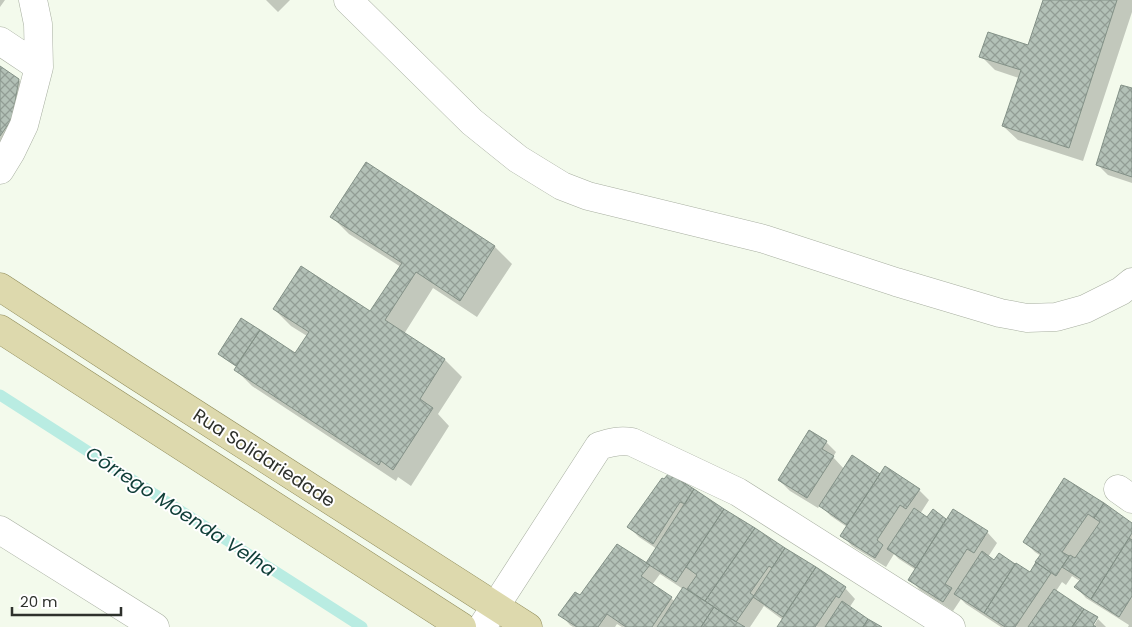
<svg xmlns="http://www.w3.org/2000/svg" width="1132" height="627" font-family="Poppins,sans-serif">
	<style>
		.shadow { fill: #0003; fill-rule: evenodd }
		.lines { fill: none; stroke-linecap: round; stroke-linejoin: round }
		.stream { stroke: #b9ece2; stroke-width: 11 }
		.building { fill: url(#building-cross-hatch); stroke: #839187 }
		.minor-casing { stroke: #a8afa1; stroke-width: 29 }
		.major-casing { stroke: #918d5c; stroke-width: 29 }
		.minor { stroke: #fff; stroke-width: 28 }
		.major { stroke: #ddd9ad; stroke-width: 28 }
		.labels { text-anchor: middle; stroke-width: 4; stroke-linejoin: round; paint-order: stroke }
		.street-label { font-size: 18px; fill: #2e312c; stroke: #fff }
		.water-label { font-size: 19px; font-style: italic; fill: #103e38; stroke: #fff }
	</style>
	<defs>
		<pattern id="building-cross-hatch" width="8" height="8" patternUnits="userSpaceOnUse" patternTransform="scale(1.25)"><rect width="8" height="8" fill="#b3c1b7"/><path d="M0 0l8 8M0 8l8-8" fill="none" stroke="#929d95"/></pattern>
	</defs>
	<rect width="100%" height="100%" fill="#f3faec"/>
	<!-- shadow -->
	<path class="shadow" d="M0,0h5l-5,7z
		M266,0h24l-12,12z
		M1044,0h88v12l-49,149 -65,-21 -15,-14 16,-48 -24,-8 -14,-14 48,-9z
		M0,67l18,12 10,11 -28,71z
		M1132,89v94l-24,-8 -10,-10z
		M367,164l128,83 17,17 -35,53 -44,-29 -29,46 41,26 17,17 -24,37 11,12 -38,60 -13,-9 -2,4 -144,-95 -17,-17 2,-2 -12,-8 -5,-5 21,-34 54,35 12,-19 -16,-10 -17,-17 96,4 31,-46 -52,-33 -17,-17z
		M826,442l10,10 -3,5 11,12 36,7 39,14 10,10 -9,14 8,5 5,-8 14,9 40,12 10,11 -9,14 6,4 5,-7 31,20 11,-18 -6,-4 -11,-11 40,-62 68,45v103h-4l1,-2 -43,-27 -10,-11 4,-6 -8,-5 -6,9 -4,-3 -6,9 42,28h-2l-6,8h-89l-35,-23 -5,-5 -8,12 -33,-21 -10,-11 6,-9 -17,-11 -5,-5 -8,13 -34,-21 -10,-11 5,-8 -16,-11 -11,-11 -2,3 -28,-17 -11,-11z
		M670,475l175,113 10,11 -6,9 30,19h-101l5,-7 -19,-14 -14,21h-128l-5,-3 -2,3h-42l-3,-2 -10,-11 20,-17 67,-33 10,-15 -18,-12 -10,-10zM660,574l23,15 -8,13 -4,-4 -19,-13z
		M1098,619l8,8h-13z"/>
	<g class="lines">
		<!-- stream -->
		<path class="stream" d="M0,395l362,232"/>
	</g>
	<!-- building -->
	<path class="building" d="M1043,0h74l-48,148 -67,-22 19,-56 -42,-13 9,-25 40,13z
		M0,66l19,13 -7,40 -12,17z
		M1121,85l11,3v89l-36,-12z
		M366,162l129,84 -35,55 -44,-29 -31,48 60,39 -25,40 13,9 -40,62 -12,-9 -2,4 -145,-95 26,-40 35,23 14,-21 -36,-23 28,-43 69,45 32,-48 -72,-46z
		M241,318l19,12 -24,36 -18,-12z
		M809,430l18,11 -5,8 12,7 -27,42 -29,-18z
		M852,455l28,19 -33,51 -28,-19z
		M885,466l35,23 -14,20 -6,-4 -23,35 6,5 -8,13 -35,-22z
		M669,473l25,16 -9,15 -5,-2 -27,42 -26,-17 35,-49 2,1z
		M1064,478l40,25 -10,15 -6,-4 -26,38 7,4 -13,20 -21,-14 6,-8 -18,-12z
		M694,489l30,20 -48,73 -30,-19z
		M1104,503l28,20v10l-41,66 -17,-12 7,-8 -19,-12 8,-12 5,3 25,-36 -6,-4z
		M914,508l13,9 6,-8 13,10 -30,49 -29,-19z
		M724,509l31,19 -50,73 -18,-12 10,-14 -11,-8z
		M953,509l35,22 -14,22 -7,-4 -22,35 7,4 -9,14 -35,-22z
		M755,528l30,20 -13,20 -3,-2 -19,27 4,3 -18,26 -31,-21z
		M1129,538l3,2v56l-13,21 -28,-18z
		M617,544l33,21 -9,11 31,21 -20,30h-26l-19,-13 -9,13h-21l-19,-12 17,-23 5,3z
		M785,548l31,19 -33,50 -30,-20z
		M982,551l12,9 5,-7 16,11 -31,49 -30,-19z
		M1036,562l15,11 -36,54h-10l-21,-14 32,-50 14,9z
		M816,567l30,20 -7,11 -3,-2 -21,31h-38z
		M683,587l31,20 -13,20h-44z
		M1054,589l30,20 -12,18h-44z
		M842,601l26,18 -5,8h-38z
		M714,607l16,11 15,9h-44z
		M1084,609l14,8 -5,8 3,2h-24z
		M868,619l14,8h-19z"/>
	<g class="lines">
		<!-- minor casing -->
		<g class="minor-casing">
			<path id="minor" d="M348,0l124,122 46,37 44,27 26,10 176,43 132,43 104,31 27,5 29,-1 29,-8 36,-18 11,-9
				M0,41l39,26
				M0,170l11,-18 13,-27 15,-58 -1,-43 -5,-24
				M1118,489l14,10
				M0,530l155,97
				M482,627l117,-181c12,-4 21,-6 33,-4l106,50 213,135"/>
		</g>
		<!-- major casing -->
		<g class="major-casing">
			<path id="major" d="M0,287l135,88 393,252
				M0,329l462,298"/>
		</g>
		<!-- minor -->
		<use href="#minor" class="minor"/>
		<!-- major -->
		<use href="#major" class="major"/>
	</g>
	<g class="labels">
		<!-- street labels -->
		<g class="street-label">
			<text transform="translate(264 458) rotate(33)" y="6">Rua Solidariedade</text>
		</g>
		<!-- water labels -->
		<g class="water-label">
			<text transform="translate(181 511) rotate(33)" y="7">Córrego Moenda Velha</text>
		</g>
	</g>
	<!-- scale -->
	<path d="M12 607v8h109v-8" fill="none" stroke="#2e312c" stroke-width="2.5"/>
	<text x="20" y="607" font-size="15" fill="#2e312c" stroke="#ffffff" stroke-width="4" paint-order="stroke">20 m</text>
</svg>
